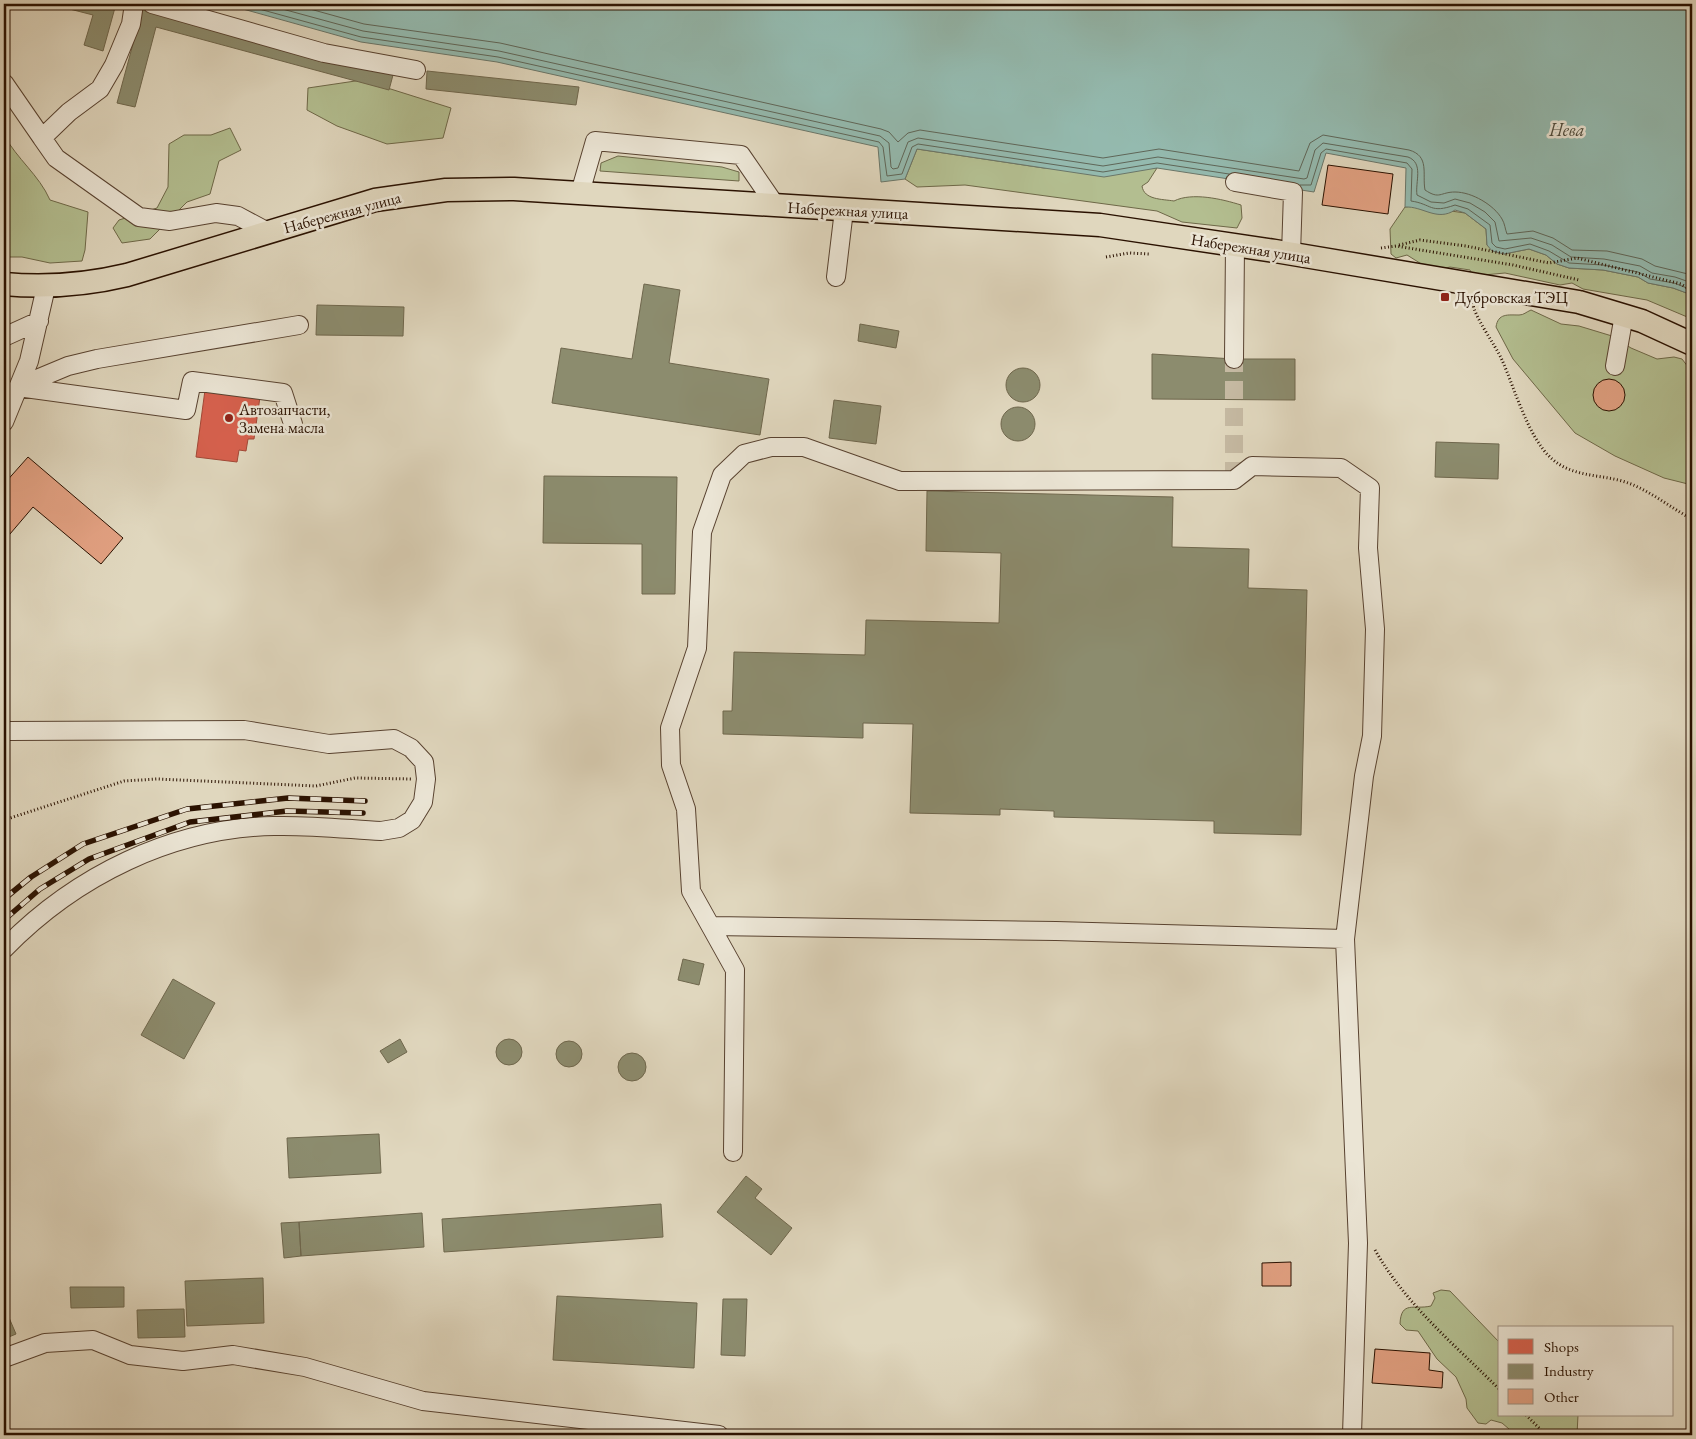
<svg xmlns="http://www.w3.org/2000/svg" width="1696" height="1439" font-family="'EB Garamond',serif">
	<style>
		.green { fill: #b3be90; stroke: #6e6848 }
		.water { fill: #94baaf; stroke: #6a7669 }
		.shops { fill: #d6604d; stroke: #a24836 }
		.industry { fill: #8c8c6e; stroke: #6f674d }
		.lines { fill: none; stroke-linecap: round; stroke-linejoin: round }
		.shore { stroke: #5f6658; stroke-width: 1 }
		.building { fill: #e1a081; stroke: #2a1100 }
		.minor-tunnel { stroke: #c5b9a2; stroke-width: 18; stroke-dasharray: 18 9; stroke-linecap: butt }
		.minor-casing { stroke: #584230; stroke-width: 20 }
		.major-casing { stroke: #2a1100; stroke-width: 25 }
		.path { stroke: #2a1100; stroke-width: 3; stroke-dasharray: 1 2.5; stroke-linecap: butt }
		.minor { stroke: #ebe5d5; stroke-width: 18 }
		.major { stroke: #e0d7be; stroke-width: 22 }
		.rail-casing { stroke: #2a1100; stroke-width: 5.5 }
		.rail { stroke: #ebe5d5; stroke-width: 4; stroke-dasharray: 11; stroke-linecap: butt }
		.poi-dot { fill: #8f2418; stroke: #ebe5d5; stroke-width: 2 }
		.labels { text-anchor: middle; stroke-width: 5; stroke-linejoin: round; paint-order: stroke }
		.street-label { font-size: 16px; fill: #2a1100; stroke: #ebe5d5 }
		.poi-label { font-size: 16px; fill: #2a1100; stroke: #ebe5d5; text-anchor: start }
		.water-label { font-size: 18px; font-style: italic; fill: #4f4c3d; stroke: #ebe5d5 }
	</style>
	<rect width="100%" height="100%" fill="#e0d7be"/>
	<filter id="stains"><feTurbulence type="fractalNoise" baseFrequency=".004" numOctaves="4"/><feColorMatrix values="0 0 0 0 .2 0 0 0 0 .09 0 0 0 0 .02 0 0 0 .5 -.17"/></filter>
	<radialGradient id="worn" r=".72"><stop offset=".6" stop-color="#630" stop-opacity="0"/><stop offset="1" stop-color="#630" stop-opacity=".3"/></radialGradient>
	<!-- green -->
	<path class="green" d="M362,80l89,28 -8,30 -56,6 -50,-18 -30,-16 1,-22z
		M230,128l11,22 -22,11 -9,33 -23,8 -37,37 -28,4 -9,-15 6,-8 38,-12 11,-21 1,-43 15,-9h27z
		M4,135c13,24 35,40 46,65l38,12 -3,38 -3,11 -32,2 -28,-6h-18z
		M917,149l127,19h113l-9,14 -6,4c2,14 20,13 32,15 18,-9 48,-2 67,4l1,13 -5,10 -55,-6 -25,-11 -192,-26 -48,2 -12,-8z
		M618,156l104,11 17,5v9l-139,-10 1,-8z
		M1416,206l49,7 21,16 1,16 17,9 25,-5 17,6 11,9 12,4 34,2 35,7 10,6 25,5 19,7v24l-45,-19 -64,-11 -11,-6 -12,2 -55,-12 -32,3 -3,-6 -20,-3 -12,3 -15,-5 -16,-10 -11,3 -5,-4 -1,-25 15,-22z
		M1531,310l30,14 18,2 33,10 19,12 26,11 17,-2 8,2 10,13v113l-28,-7 -49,-22 -40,-23 -62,-74 -17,-32c2,-14 12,-12 23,-12 5,0 7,-3 12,-5z
		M1441,1290l9,1 50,52v72h78l-1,20h-61l-14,-12 -11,-3 -5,4 -8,-1 -11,-15 -1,-9 -10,-22 -19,-18 -19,-28 -12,-1 -6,-6c1,-24 14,-14 31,-18l4,-8 -2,-5z"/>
	<!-- water -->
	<path class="water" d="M225,4h1467v291l-19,-7 -25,-5 -10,-6 -35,-7 -34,-2 -12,-4 -11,-9 -17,-6 -25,5 -12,-3 -5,-6 -1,-16 -21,-16 -10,-3c-18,12 -32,-4 -50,-3l1,-39 -80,-15 -12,39 -157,-24 -53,9 -187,-28 -12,30 -24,3 -3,-35 -381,-85 -136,-20z"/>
	<!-- shops -->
	<path class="shops" d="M205,390l55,7 -6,42h-6l-2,12 -7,-1 -2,12 -41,-5z"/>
	<!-- industry -->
	<path class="industry" d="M50,4h66l-13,47 -19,-6 9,-30z
		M143,7l250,68 -4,15 -233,-63 -21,80 -18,-4z
		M427,71l152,16 -3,18 -150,-16z
		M644,284l36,6 -11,73 100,16 -9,56 -208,-32 9,-55 71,11z
		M317,305l87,2 -1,29 -87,-1z
		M860,324l39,7 -3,17 -38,-7z
		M1152,354l82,5h61v41l-143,-1z
		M1006 385a17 17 0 1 1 34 0a17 17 0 1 1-34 0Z
		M834,400l47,6 -5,38 -47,-6z
		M1001 424a17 17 0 1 1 34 0a17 17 0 1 1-34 0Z
		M1436,442l63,2 -1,35 -63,-2z
		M544,476l133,1 -2,117h-33v-50l-99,-1z
		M927,491l246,6 -1,50 77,2 -1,39 59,2 -6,245 -87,-2v-12l-160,-4v-6l-54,-2v6l-90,-2 3,-89 -50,-1v15l-140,-4v-23h9l2,-59 131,3 1,-35 133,3 2,-70 -75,-2z
		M683,959l21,5 -5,21 -21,-5z
		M173,979l42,24 -31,56 -43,-24z
		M496 1052a13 13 0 1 1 26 0a13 13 0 1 1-26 0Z
		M400,1039l7,13 -19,11 -8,-12z
		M556 1054a13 13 0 1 1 26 0a13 13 0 1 1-26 0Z
		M618 1067a14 14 0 1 1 28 0a14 14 0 1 1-28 0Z
		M379,1134l2,39 -92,5 -2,-40z
		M746,1176l16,13 -7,9 37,30 -21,27 -54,-43z
		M661,1204l2,33 -219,15 -2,-33z
		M422,1213l2,34 -123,9 -2,-34z
		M299,1222l2,34 -17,2 -3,-35z
		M263,1278l1,45 -77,3 -2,-45z
		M70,1287h54v20l-53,1z
		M557,1296l140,7 -3,65 -141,-8z
		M723,1299h24l-2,57 -24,-1z
		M4,1306l12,28 -12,5z
		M184,1309l1,28 -47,1 -1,-28z
		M522,1430l41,5h-42z"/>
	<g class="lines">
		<!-- shore -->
		<path class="shore" d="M241,4l120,33 137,20 381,85 4,5 4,29 15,-2 10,-27 6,-3 185,28 54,-9 72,11
			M264,4l99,27 136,20 381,85 9,7 2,24 2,2 5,-1 10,-26 10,-4 185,28 55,-9 146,22 3,-1 8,-28 8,-7 85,14c16,6 7,25 9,38l14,7 13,1 11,-4 15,4 15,9 10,10 4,19 32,-3 21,7 19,12 33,2 36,7 12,7 23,4 17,6
			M292,4l72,20 136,19 381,86 8,3 9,10 10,-9 12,-3 183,28 56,-9 140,22 11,-28 13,-8 86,15c21,6 13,24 16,40 15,10 15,2 30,2 17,0 39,13 47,27 3,5 3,10 5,15l26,-3 20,7 19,12 35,1 35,8 13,7 37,9
			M1300,185h11l10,-32 5,-4 81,14 5,6 -1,32c21,3 19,13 44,4l13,4 22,16 2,18 4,4 9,2 25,-5 19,7 20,12 34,2 35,7 12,7 24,4 18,7"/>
	</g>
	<!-- building -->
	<path class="building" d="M1328,165l65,9 -5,40 -66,-9z
		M1593 395a16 16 0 1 1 32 0a16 16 0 1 1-32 0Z
		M28,457l95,81 -22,26 -68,-57 -29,34v-57z
		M1291,1262v24h-29v-23z
		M1375,1349l55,4 -1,17 14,2 -1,16 -70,-5z"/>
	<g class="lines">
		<!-- minor-tunnel -->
		<path class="minor-tunnel" d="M1234,480v-121"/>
		<!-- minor casing -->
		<g class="minor-casing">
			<path id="minor" d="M134,4l-3,20 -17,41 -14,24 -31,23 -27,26 14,20 83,59 31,4 46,-8 22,3 30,16
				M152,4l172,49 92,17
				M4,83l38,55
				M1235,182l58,10 -2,62
				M580,193l15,-52 146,14 35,51
				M836,277l8,-67
				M4,337l35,-16
				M1234,359l1,-114
				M1615,366l9,-51
				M20,386l48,-20 29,-7 202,-34
				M18,387l168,23 6,-29 91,12 10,31
				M4,422l25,-61 17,-74
				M4,729l4,2 236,-1 85,14 65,-5 17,9 13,14 2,17 -3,23 -11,18 -13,8 -18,3c-35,-2 -71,-6 -107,-5 -102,2 -199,50 -270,123
				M712,926l344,5 289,8
				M733,1152l2,-182 -44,-79 -5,-82 -15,-44 -1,-37 27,-80 5,-116 20,-57 22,-21 27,-7h33l96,34 334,-1 18,-14 89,2 29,20 -2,60 7,81 -3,107 -8,40 -19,163 13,304 -6,192
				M4,1358l41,-15 48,-3 37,15 53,6 50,-6 72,12 118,34 296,34"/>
		</g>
		<!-- major casing -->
		<g class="major-casing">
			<path id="major" d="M4,284c43,4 81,1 123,-9l248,-75 71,-10 68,-1 586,36 175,26 304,51 63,19 50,23"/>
		</g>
		<!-- path -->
		<path class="path" d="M1399,245l21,-5 46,6 83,17 28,-5 104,26 11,7
			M1381,248l15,-2 117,19 66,15
			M1106,257l23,-4 21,1
			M1473,303c0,12 23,43 29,57 13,29 26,77 49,98 21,19 46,16 71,23 25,7 47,26 70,38
			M4,820l120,-39 33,-2 159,7 39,-8 56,1
			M1375,1250c32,56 80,95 125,140
			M1526,1415l20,20"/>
		<!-- minor -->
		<use href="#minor" class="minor"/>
		<!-- major -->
		<use href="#major" class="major"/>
		<!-- rail casing -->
		<g class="rail-casing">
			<path id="rail" d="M4,899l27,-22 52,-33 104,-35 101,-11 77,3
				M4,920l36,-31 49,-30 101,-37 97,-11 76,2"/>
		</g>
		<!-- rail -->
		<use href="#rail" class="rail"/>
	</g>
	<!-- markers -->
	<g class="poi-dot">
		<rect x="1440" y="292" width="10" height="10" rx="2.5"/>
		<circle cx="229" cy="418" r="5"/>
	</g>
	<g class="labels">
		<!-- street labels -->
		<g class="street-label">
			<text transform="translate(848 210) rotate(3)" y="6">Набережная улица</text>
			<text transform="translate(342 212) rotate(-15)" y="6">Набережная улица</text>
			<text transform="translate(1251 248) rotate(9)" y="6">Набережная улица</text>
		</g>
		<!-- poi labels -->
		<g class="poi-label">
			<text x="1455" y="303">Дубровская ТЭЦ</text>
			<text x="239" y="415">Автозапчасти,<tspan x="239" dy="18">Замена масла</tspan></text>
		</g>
		<!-- water labels -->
		<g class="water-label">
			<text x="1567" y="136">Нева</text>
		</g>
	</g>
	<!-- margin -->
	<rect width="1696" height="1439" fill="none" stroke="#e0d7be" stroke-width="20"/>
	<rect x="5" y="5" width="1686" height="1429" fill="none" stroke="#2a1100" stroke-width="2.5"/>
	<rect x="10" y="10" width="1676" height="1419" fill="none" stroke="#2a1100"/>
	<!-- legend -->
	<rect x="1498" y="1326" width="175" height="90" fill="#ebe5d5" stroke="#9e9080"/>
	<rect x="1508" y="1339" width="25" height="15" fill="#d6604d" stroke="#9e9080"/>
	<text x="1544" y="1352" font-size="15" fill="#2a1100">Shops</text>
	<rect x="1508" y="1364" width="25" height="15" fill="#8c8c6e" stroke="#9e9080"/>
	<text x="1544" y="1376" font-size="15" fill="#2a1100">Industry</text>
	<rect x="1508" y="1389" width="25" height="15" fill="#e1a081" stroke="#9e9080"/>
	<text x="1544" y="1402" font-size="15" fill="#2a1100">Other</text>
	<rect width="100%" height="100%" filter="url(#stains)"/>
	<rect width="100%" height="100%" fill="url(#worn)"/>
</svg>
